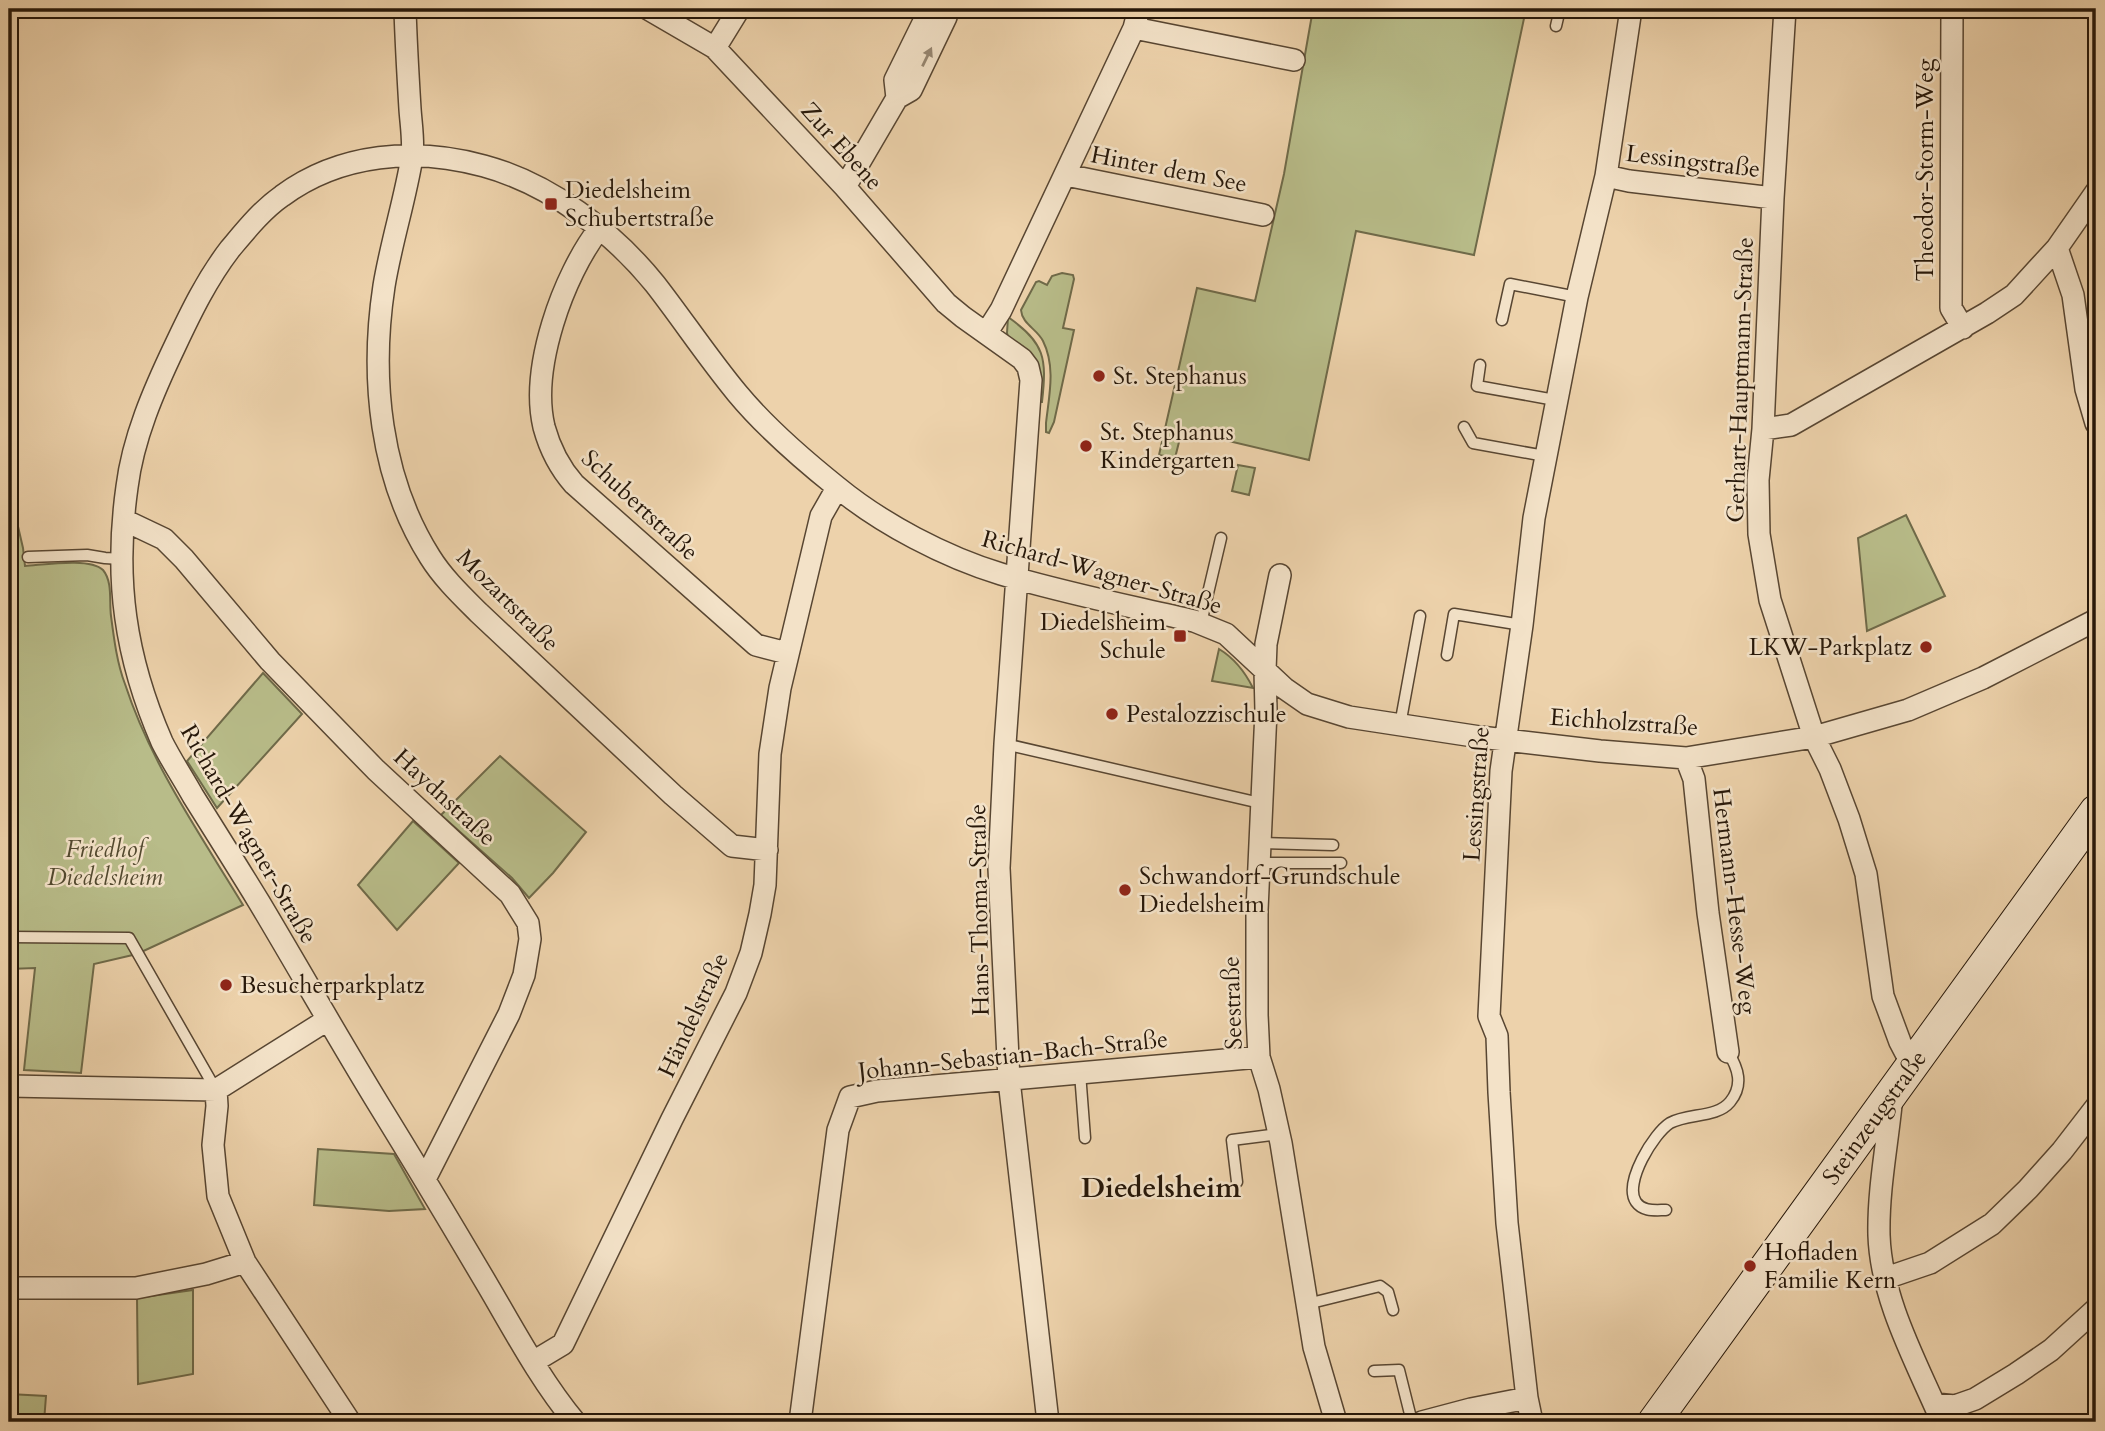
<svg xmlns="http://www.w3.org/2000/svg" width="2105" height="1431" font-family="Cardo,serif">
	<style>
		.green { fill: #b8bc89; stroke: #6f6a49; stroke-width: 2 }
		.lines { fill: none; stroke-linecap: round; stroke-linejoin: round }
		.lane-casing { stroke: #584632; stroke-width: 13 }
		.street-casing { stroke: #584632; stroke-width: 24 }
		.secondary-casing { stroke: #261709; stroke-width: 34 }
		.lane { stroke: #f3e2c8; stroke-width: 10 }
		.street { stroke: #f3e2c8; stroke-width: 21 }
		.secondary { stroke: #f3e2c8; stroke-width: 32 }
		.oneway { fill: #978772 }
		.poi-dot { fill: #8f2418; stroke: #f3e2c8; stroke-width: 2.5 }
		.labels { text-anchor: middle; stroke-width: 5; stroke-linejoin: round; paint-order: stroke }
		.street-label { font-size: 24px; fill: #261709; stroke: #f3e2c8 }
		.poi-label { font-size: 24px; fill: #261709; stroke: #f3e2c8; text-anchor: start }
		.park-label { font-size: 24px; font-style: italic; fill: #52492f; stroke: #f3e2c8 }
		.quarter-label { font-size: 28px; font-weight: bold; fill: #261709; stroke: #f3e2c8 }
	</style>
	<rect width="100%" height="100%" fill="#edd2ab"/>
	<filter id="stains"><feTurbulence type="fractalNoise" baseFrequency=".00286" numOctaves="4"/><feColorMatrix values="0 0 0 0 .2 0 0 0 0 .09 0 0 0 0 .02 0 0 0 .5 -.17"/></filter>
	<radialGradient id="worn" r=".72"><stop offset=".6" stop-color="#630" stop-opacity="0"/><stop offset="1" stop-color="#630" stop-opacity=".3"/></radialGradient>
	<!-- green -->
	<path class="green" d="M1313,9h213l-52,246 -118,-24 -47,229 -127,-30 -7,28 -16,-3 38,-167 58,13 29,-127z
		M1062,273l11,2 1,4 -11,49 11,2 -20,92 -5,11 -3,-1v-9c3,-27 10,-56 -3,-82 -6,-12 -21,-17 -22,-31l15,-28 3,-1 8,4 5,-9z
		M1008,317c37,26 39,41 34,85h-3l-31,-65 -1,-4z
		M1238,465l17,3 -6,27 -17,-4z
		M9,492h1l13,56 2,18c18,-1 65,-9 78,4 10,12 6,32 8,46 3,23 6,47 14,68 26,80 75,150 118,221l-106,49 -43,10 -13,109 -57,-3 11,-102 -26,1z
		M1906,515l39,81 -78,35 -9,-93z
		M1219,649c15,9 26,23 34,39l-41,-7z
		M263,673l39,41 -85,94 -30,-47z
		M500,756l86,76 -33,41 -24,25 -17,-20 -71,-63z
		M413,821l46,42 -62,67 -39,-45z
		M318,1149l76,5 31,55 -36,2 -75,-6z
		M193,1290v84l-55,10 -1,-86z
		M9,1394l37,2 -2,26h-35z"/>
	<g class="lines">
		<!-- lane casing -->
		<g class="lane-casing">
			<path id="lane" d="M1556,26l4,-17
				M1502,320l8,-36 67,13
				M1480,365l-3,21 78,14
				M1464,427l9,16 72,13
				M28,557l59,-2 18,3 16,1
				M1201,623l20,-85
				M1447,655l7,-41 68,11
				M1400,725l20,-109
				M1005,744l255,59
				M1259,843l74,2
				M1259,863h82
				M9,937l120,1 87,152
				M1080,1073l5,65
				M1237,1182l-5,-42 47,-6
				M1666,1210c-11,0 -23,2 -30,-8 -13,-19 18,-69 34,-79 18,-10 47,-5 60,-21 14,-17 8,-34 -2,-50
				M1307,1304l73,-18 8,6 5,18
				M1374,1371l25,-1 13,52"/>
		</g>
		<!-- street casing -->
		<g class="street-casing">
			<path id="street" d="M405,9c1,33 3,67 5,100 1,15 4,33 2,48 -7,43 -21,86 -28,129 -14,92 -4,192 46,271 13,21 32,39 49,56l194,182 59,51 35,4
				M648,9l67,39 130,139 101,116 17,14 59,42 6,8 3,13 -26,364 -6,124 10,212 39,342
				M1785,9l-12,189 -10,231 -5,51 1,54 11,66 44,137 16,32 19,50 17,55 17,122 17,46 12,23
				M1952,9l-1,299 12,20
				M1134,28l160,32
				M715,48l24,-39
				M897,98l-2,-18 35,-71
				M1066,175l197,40
				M1606,176l23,5 144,17
				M845,187l52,-89 14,-8 35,-73 -2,-8
				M599,229c-36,47 -69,139 -55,198 6,22 15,40 30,57l182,161 31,8
				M2057,248l16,47 13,94 10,34
				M987,332l14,-22 133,-282 5,-19
				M1763,429l28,-4 196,-112 27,-18 43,-47 39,-56
				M124,520l40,19 20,20 86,102 106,109 134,124 18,29 2,16 -6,36 -15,39 -84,165
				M1280,575l-14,69 -1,26 1,41 -9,199v105l2,42 10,32 12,54 33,204 22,75
				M1686,758l8,21 14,134 20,139
				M9,1086l207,4 111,-70
				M216,1090l1,16 -4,39 5,51 27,66 105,160
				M1892,1095c-4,46 -14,93 -13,140 2,65 38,128 63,187
				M1886,1278l44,-15 62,-39 36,-35 34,-38 34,-44
				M9,1288h127l70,-14 39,-12
				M533,1362l30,-18 109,-225 64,-126 15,-40 9,-39 5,-29 5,-131 10,-66 41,-172 16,-28
				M1935,1404l20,2 20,-7 41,-25 35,-24 45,-41
				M575,1422c-34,-41 -60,-90 -87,-136 -36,-61 -72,-121 -109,-181 -41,-67 -80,-136 -120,-203 -22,-36 -44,-71 -66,-106 -10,-18 -22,-36 -31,-54 -37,-85 -48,-163 -35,-255 6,-49 27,-97 48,-141 16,-34 32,-67 55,-97 16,-19 32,-39 52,-53 58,-43 134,-49 202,-30 66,18 128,65 171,118 28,36 53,74 82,109 29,35 65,66 100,94 45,37 108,70 164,87 63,19 129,32 193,47l32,13 58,54 23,16 42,13 131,20 120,14 86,7 128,-21 94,-27 75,-32 113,-58
				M800,1422l38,-292 12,-33 27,-6 382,-34
				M1422,1422l49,-13 56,-11
				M1532,1422l-5,-24 -20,-175 -8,-131 -2,-56 -8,-20 12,-245 21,-146 12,-107 43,-221 29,-121 25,-167"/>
		</g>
		<!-- secondary casing -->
		<g class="secondary-casing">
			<g id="secondary">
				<path id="s1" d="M1654,1422l442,-611"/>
			</g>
		</g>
		<!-- lane -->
		<use href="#lane" class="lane"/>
		<!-- street -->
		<use href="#street" class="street"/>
		<!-- secondary -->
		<use href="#secondary" class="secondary"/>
	</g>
	<!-- one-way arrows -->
	<defs><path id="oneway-solid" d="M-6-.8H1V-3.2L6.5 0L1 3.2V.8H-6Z" transform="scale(1.75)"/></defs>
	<use class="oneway" href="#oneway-solid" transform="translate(927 57) rotate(-64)"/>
	<!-- markers -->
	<g class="poi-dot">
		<rect x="544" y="197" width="14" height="14" rx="3.5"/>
		<circle cx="1099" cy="376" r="7"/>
		<circle cx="1086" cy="446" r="7"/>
		<rect x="1173" y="629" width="14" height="14" rx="3.5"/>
		<circle cx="1926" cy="647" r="7"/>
		<circle cx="1112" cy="714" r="7"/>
		<circle cx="1125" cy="890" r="7"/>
		<circle cx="226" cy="985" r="7"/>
		<circle cx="1750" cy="1266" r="7"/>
	</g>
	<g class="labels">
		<!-- street labels -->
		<g class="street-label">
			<text transform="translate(842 146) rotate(48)" y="8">Zur Ebene</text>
			<text transform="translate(1693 161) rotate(7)" y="8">Lessingstraße</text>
			<text transform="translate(1169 169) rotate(11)" y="8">Hinter dem See</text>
			<text transform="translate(1925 170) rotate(-90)" y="8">Theodor-Storm-Weg</text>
			<text transform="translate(1740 380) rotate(-88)" y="8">Gerhart-Hauptmann-Straße</text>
			<text transform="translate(640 505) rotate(43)" y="8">Schubertstraße</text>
			<text transform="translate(1102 572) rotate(16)" y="8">Richard-Wagner-Straße</text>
			<text transform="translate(508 600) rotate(45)" y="8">Mozartstraße</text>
			<text transform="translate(1624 722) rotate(4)" y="8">Eichholzstraße</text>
			<text transform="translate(1476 794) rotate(-86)" y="8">Lessingstraße</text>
			<text transform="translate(445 797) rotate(43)" y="8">Haydnstraße</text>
			<text transform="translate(249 834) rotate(60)" y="8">Richard-Wagner-Straße</text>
			<text transform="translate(1735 901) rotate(83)" y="8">Hermann-Hesse-Weg</text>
			<text transform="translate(979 910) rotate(-91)" y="8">Hans-Thoma-Straße</text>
			<text transform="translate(1232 1003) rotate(-92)" y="8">Seestraße</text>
			<text transform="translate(693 1015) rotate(-65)" y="8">Händelstraße</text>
			<text transform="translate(1013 1055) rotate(-6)" y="8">Johann-Sebastian-Bach-Straße</text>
			<text dy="8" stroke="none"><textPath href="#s1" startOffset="376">Steinzeugstraße</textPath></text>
		</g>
		<!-- poi labels -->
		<g class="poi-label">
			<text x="565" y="198">Diedelsheim<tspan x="565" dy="28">Schubertstraße</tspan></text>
			<text x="1113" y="384">St. Stephanus</text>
			<text x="1100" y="440">St. Stephanus<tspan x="1100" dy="28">Kindergarten</tspan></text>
			<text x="1166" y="630" text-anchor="end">Diedelsheim<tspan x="1166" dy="28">Schule</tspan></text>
			<text x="1912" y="655" text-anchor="end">LKW-Parkplatz</text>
			<text x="1126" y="722">Pestalozzischule</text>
			<text x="1139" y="884">Schwandorf-Grundschule<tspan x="1139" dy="28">Diedelsheim</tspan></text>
			<text x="240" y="993">Besucherparkplatz</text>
			<text x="1764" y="1260">Hofladen<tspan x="1764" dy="28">Familie Kern</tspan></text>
		</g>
		<!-- park labels -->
		<g class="park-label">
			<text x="105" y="857">Friedhof<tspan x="105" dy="28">Diedelsheim</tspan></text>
		</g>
		<!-- quarter labels -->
		<g class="quarter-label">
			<text x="1161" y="1197">Diedelsheim</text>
		</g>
	</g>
	<!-- margin -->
	<rect width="2105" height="1431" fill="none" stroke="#edd2ab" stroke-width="35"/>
	<rect x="10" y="10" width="2084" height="1410" fill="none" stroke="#261709" stroke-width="3.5"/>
	<rect x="18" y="18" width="2070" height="1396" fill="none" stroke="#261709" stroke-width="2"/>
	<rect width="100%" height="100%" filter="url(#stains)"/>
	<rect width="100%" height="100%" fill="url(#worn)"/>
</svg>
